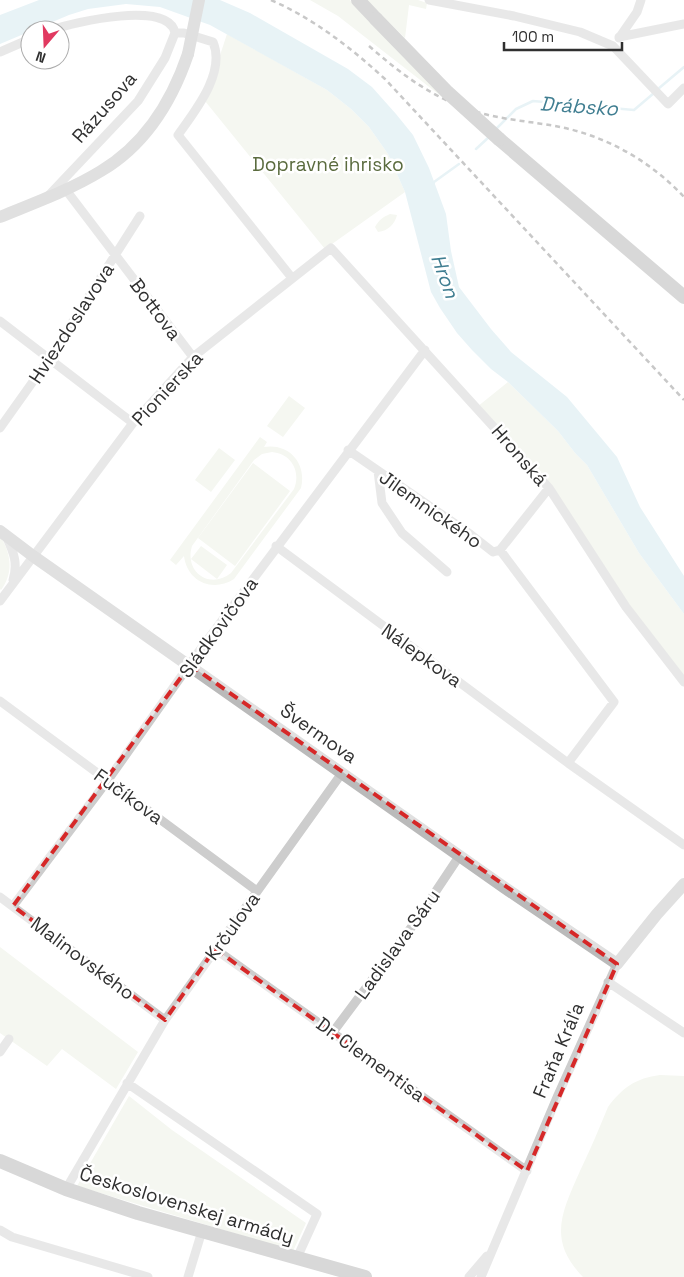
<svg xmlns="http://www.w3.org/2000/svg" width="684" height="1277" font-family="'Space Grotesk',sans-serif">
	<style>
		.green { fill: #e8eddf; fill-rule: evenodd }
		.water { fill: #cce4ec }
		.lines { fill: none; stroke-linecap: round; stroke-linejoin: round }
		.stream { stroke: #cce4ec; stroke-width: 2.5 }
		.street { stroke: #cdcdcd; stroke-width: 9 }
		.secondary { stroke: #bababa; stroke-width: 12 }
		.primary { stroke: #a8a8a8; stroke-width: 14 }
		.rail { stroke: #858585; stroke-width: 2.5; stroke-dasharray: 5 4; stroke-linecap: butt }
		.secondary-bridge { stroke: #bababa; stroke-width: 12 }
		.primary-bridge { stroke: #a8a8a8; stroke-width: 14 }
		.marked { fill: none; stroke: #d62828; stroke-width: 4; stroke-dasharray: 10 6; stroke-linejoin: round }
		.labels { text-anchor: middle; stroke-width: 5; stroke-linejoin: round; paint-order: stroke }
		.street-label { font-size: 19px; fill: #303030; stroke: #fff }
		.park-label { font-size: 19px; fill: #5a6b3e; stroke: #fff }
		.water-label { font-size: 20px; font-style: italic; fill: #407e91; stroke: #fff }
	</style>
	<rect width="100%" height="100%" fill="#fff"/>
	<!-- green -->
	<path class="green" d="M310,0h40l96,100 -108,-84z
		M366,0h52l9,3 -1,6 -17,-4 -4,33z
		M227,34l100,56 24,19 18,18 19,27 17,38 -80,57 -120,-148z
		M390,214l7,1c-2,9 -9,16 -19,17l-3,-5c4,-7 8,-10 15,-13z
		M508,382l50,49 17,22 12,12 52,88 45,61v68l-58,-75 -77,-119 -72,-81z
		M289,396l16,12 -22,29 -16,-11z
		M260,437l7,5 -3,5c25,-4 43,16 37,41l-67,91c-22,14 -47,2 -50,-23l-8,9 -6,-5zM272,452c20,2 29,20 22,37l-63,84c-21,17 -47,-1 -39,-27l62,-86 8,-6z
		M219,448l16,12 -24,32 -16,-12z
		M253,463l37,28 -55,75 -37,-28z
		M0,536c11,17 14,36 1,54l-1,-1z
		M201,546l26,19 -10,14 -26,-20z
		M0,947l138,105 -22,37 -54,-40 -15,17 -47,-33z
		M660,1075l24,1v201h-101c-36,-37 -21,-65 -3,-106 10,-21 19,-42 28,-64 14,-19 28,-29 52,-32z
		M129,1096l43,34 134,93 -13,28 -216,-65z"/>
	<!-- water -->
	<path class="water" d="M39,0h181l30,13 98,56 24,18 24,27 17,21 16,33 17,46 5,37 8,36 32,42 20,23 56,45 50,60 23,50 44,69v38l-45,-61 -52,-88 -12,-12 -17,-22 -50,-49 -17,-13 -19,-19 -15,-17 -17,-25 -9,-16 -26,-100 -17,-38 -19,-27 -18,-18 -24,-19 -117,-65 -50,-18 -34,-3 -38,5 -19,6 -69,29v-29z"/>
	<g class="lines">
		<!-- stream -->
		<path class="stream" d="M658,89l26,-22
			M496,129l20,-20 17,-8 101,9 20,-17
			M476,149l13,-12
			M433,185l1,-3 25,-18"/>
		<!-- street -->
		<path class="street" d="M429,0l85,16 66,16 33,14 55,58 16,-16
			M52,30c23,-8 117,-30 123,3
			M175,33h9l29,9c13,31 -18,69 -35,93l114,143
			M619,37l65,-13
			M619,38l18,-26 4,-12
			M0,52l30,-13
			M66,190l127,167
			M49,195l89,-94 27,-43 10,-25
			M0,321l133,102
			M0,428l49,-69 91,-143
			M348,450l122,84 23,18 7,-2 49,-62
			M378,471l4,32 20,30 45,39
			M7,538c7,15 11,26 6,42
			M276,546l292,217 116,82
			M500,550l114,152 -46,61
			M0,601l133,-178 60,-66 138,-109 218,240 77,119 58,75
			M0,701l257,190
			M0,897l165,123
			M13,906l95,-126 89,-126 228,-304
			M215,949l312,222
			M608,982l76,51
			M333,1032l83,-111 44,-66
			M0,1052l9,-13
			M127,1083l190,131 -20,44
			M66,1189l99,-169 177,-247
			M0,1230l12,7 136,40
			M188,1277l14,-46
			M469,1277l18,-21
			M481,1277l77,-182 59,-131"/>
		<!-- secondary -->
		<path class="secondary" d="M0,217c34,-14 70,-27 101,-46 44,-26 71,-70 87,-117
			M0,531l33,25 472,332 112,76 40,-50 27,-30"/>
		<!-- primary -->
		<path class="primary" d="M358,0l18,19
			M499,139l185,158
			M0,1161l66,28 72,24 227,64"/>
		<!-- rail -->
		<path class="rail" d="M271,0c43,19 79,47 114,79l299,321
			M369,46c31,27 62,51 102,64 28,10 60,11 89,17 46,9 92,35 124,70"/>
		<!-- secondary-bridge -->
		<path class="secondary-bridge" d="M188,54l11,-54"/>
		<!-- primary-bridge -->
		<path class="primary-bridge" d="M376,19l70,72 53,48"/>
	</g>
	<!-- marked area -->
	<path d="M0 0H684V1277H0ZM190,665l427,299 -90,207 -312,-222 -50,71 -152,-114z" fill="#fff" fill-opacity=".55" fill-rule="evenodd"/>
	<path class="marked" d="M190,665l427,299 -90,207 -312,-222 -50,71 -152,-114z"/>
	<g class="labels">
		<!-- street labels -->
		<g class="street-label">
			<text transform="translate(104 107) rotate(-49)" y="7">Rázusova</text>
			<text transform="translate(156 309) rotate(53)" y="7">Bottova</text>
			<text transform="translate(71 323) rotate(-57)" y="7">Hviezdoslavova</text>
			<text transform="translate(167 388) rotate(-47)" y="7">Pionierska</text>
			<text transform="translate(520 455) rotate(49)" y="7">Hronská</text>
			<text transform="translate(431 509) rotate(35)" y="7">Jilemnického</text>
			<text transform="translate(218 627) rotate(-54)" y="7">Sládkovičova</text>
			<text transform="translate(422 655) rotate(36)" y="7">Nálepkova</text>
			<text transform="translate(319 733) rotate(35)" y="7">Švermova</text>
			<text transform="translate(129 796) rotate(36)" y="7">Fučíkova</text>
			<text transform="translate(232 926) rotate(-54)" y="7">Krčulova</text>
			<text transform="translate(397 944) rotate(-54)" y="7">Ladislava Sáru</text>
			<text transform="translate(83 958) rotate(37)" y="7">Malinovského</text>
			<text transform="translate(558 1050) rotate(-67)" y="7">Fraňa Kráľa</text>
			<text transform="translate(371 1059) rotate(36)" y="7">Dr. Clementisa</text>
			<text transform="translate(187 1205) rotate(17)" y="7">Československej armády</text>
		</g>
		<!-- park labels -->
		<g class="park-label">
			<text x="328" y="171">Dopravné ihrisko</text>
		</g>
		<!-- water labels -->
		<g class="water-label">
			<text transform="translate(579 106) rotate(4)" y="7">Drábsko</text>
			<text transform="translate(445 276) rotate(70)" y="7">Hron</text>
		</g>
	</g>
	<!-- north arrow -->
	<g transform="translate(45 45) rotate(199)"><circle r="24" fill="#ffffff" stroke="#acacac"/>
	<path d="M0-4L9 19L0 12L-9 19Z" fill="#e13960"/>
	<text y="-8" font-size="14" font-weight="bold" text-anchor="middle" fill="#303030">N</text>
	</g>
	<!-- scale -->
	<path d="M504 42v8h118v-8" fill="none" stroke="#303030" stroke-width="2.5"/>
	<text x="512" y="42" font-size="15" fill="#303030" stroke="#ffffff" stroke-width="4" paint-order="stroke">100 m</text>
</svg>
